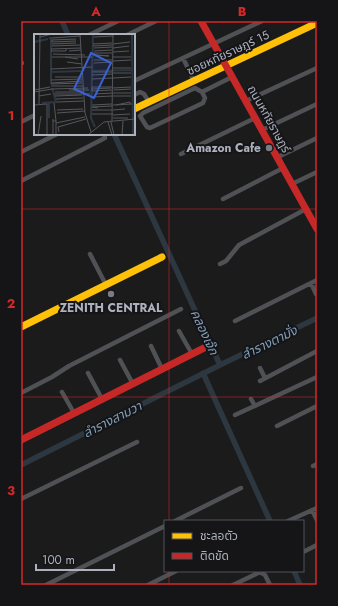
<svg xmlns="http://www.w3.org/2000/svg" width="338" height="606" font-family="Jost,'Noto Sans Thai',sans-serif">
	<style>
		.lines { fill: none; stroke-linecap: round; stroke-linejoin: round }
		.canal { stroke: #2d373f; stroke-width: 5.5 }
		.street { stroke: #4f5155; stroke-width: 4.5 }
		.slow { stroke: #ffc107; stroke-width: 7 }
		.jam { stroke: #c62828; stroke-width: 7 }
		.grid { fill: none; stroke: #d62828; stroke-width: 1; stroke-opacity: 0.55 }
		.poi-dot { fill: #797c85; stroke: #151518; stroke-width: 1.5 }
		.labels { text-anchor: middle; stroke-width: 4; stroke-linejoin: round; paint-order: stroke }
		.street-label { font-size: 12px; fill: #acb1bd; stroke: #151518 }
		.poi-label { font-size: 12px; font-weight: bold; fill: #acb1bd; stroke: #151518; text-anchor: end }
		.water-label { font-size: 13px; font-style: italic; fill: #839fb9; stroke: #151518 }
		.inset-river { fill: none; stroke: #2d373f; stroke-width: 2 }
		.inset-road { fill: none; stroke: #55575c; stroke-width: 1 }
		.view { fill: #3a62d3; fill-opacity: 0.15; stroke: #3a62d3; stroke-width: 2 }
		.inset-edge { fill: none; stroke: #acb1bd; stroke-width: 2 }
		.neatline { fill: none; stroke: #d62828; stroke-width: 1.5 }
		.grid-label { font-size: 13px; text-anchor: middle; font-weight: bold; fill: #d62828 }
	</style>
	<rect width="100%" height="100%" fill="#1b1b1c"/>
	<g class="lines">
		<!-- canal -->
		<path class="canal" d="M62,21l6,14
			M220,365l97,-47
			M203,373l67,148
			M21,465l199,-100 -106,-231
			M294,571l6,14"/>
		<!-- street -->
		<path class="street" d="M89,35l29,-14
			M127,35l29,-14
			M183,58l11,23
			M21,63h1
			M134,81l128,-60
			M195,88l7,4 3,6 -2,5 -53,25 -3,-1 -7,-11 3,-3z
			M202,92l30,-15
			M134,95l6,-3 4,2 5,8
			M246,101l71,-33
			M21,122l14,-7
			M262,130l55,-26
			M21,152l36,-18
			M181,154l74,-36
			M278,157l39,-19
			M21,181l82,-42 2,-1 -1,-4
			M292,184l25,-12
			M223,199l60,-31
			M90,254l16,31
			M220,264l6,-3 13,-16 67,-36
			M311,283l5,11
			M235,321l82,-41
			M179,331l13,23
			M151,346l11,23
			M120,360l13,24
			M260,368l5,10
			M88,373l14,26
			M260,381l57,-30
			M62,392l12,21
			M21,393l31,-16 17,-11 112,-57
			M251,399l4,7
			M235,415l82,-38
			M277,426l40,-20
			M313,466l4,-2
			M21,499l116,-57
			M312,510l5,10
			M175,521l66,-33
			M288,521l29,-13
			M303,552l14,-7
			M46,585l119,-59
			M148,585l28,-14
			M233,585l27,-13 5,3 5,10"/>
		<!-- slow -->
		<path class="slow" d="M134,109l183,-86
			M21,327l141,-70"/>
		<!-- jam -->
		<path class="jam" d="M201,21l116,208
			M21,440l183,-92"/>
	</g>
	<!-- grid -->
	<path class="grid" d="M169,21v500M21,209h296M21,397h296M169,571v14"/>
	<!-- markers -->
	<g class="poi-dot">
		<circle cx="269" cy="148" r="4"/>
		<circle cx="111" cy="294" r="4"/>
	</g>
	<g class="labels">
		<!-- street labels -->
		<g class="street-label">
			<text transform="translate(228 53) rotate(-25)" y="4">ซอยหทัยราษฎร์ 15</text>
			<text transform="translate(269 119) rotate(61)" y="4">ถนนหทัยราษฎร์</text>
		</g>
		<!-- poi labels -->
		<g class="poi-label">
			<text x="261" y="152">Amazon Cafe</text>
			<text x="111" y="312" text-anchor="middle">ZENITH CENTRAL</text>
		</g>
		<!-- water labels -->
		<g class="water-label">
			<text transform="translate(205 332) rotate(65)" y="5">คลองเจ๊ก</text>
			<text transform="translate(269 342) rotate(-26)" y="5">ลำรางตามั่ง</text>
			<text transform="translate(112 419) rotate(-27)" y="5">ลำรางสามวา</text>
		</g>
	</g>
	<!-- overview -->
	<g transform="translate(34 34)">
		<rect width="101" height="101" fill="#1b1b1c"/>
		<path class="inset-river" d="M59,0l-2,84 4,9M98,0l1,101M15,4h2v46M0,8l14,-3M59,37l40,-1M16,38l31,-1M8,69l14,-1 -4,-14M15,84v-15"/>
		<path class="inset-road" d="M46,0l5,79 6,19M6,3l12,-3M60,3l19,-1M18,4l28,-2M18,6v2l24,-1M18,6l24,-1M18,10l24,-1M59,10l19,-1M79,10l17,-2M18,12l29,-1M59,12l19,-1M60,14l18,-1M79,14l16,-2M17,15l30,-1M17,17h15v-2M35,17l12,-1M60,17l18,-1M79,18l16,-1M60,19h18M19,20l32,1M75,22l-14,-1 14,1M18,23h40M31,23l13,2M79,23h18M60,26h18M79,27l18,-1M33,28l15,2M60,29l18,-1M79,34h18M17,35l41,-2M58,38h20M79,39h18M58,41l20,-1M21,43h27M79,44l18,-1M58,45l20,-1M17,46l31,-1M17,49l31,-2M17,50l31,-1M17,52h32M78,53h-20v4l20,-1M79,54l18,-1M58,55l19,-1M0,56l16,-3M35,56h20M80,56l17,-1M0,58l18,-3 36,-1M21,58h28M79,59h18M20,60h36M61,60l17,-1M5,62l12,-2M21,62l27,-1M79,62h18M58,63l20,-1M22,65l27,-1M23,68l27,-1M20,69l2,18M5,70l1,-70M0,71l13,-1v31M58,71l20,-1M79,71l19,-1M82,71l14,-3v2M64,74l-6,-1 20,-1M23,76l26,-1M58,76h20M79,76l12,-1M23,79l28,-2M58,80h21M79,81l17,-1M79,84h15M19,87h3v14M78,87l1,-87M74,88l4,13M77,88l3,13M22,89l29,-6M25,98l-1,-5 28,-8M19,100v-15M4,101l3,-19M54,101l16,-13 31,-3M88,101l1,-14"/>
		<path class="view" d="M57,19l20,10 -17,35 -20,-9z"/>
		<rect width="101" height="101" class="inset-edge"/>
	</g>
	<!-- border -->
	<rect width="338" height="606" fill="none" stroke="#151518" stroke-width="44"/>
	<!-- legend -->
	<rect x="164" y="520" width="140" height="52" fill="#151518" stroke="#51535a"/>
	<rect x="172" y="533" width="20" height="6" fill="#ffc107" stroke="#51535a"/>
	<text x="200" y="540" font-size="12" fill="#acb1bd">ชะลอตัว</text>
	<rect x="172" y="553" width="20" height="6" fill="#c62828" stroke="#51535a"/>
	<text x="200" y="560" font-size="12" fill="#acb1bd">ติดขัด</text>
	<!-- scale -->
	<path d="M36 564v6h78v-6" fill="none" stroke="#acb1bd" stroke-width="2"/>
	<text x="42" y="564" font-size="12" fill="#acb1bd" stroke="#151518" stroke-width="3" paint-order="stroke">100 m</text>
	<rect x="22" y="22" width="294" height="562" class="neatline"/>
	<g class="grid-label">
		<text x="96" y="16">A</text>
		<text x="242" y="16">B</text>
		<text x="11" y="120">1</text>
		<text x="11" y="308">2</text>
		<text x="11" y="495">3</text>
	</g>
</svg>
